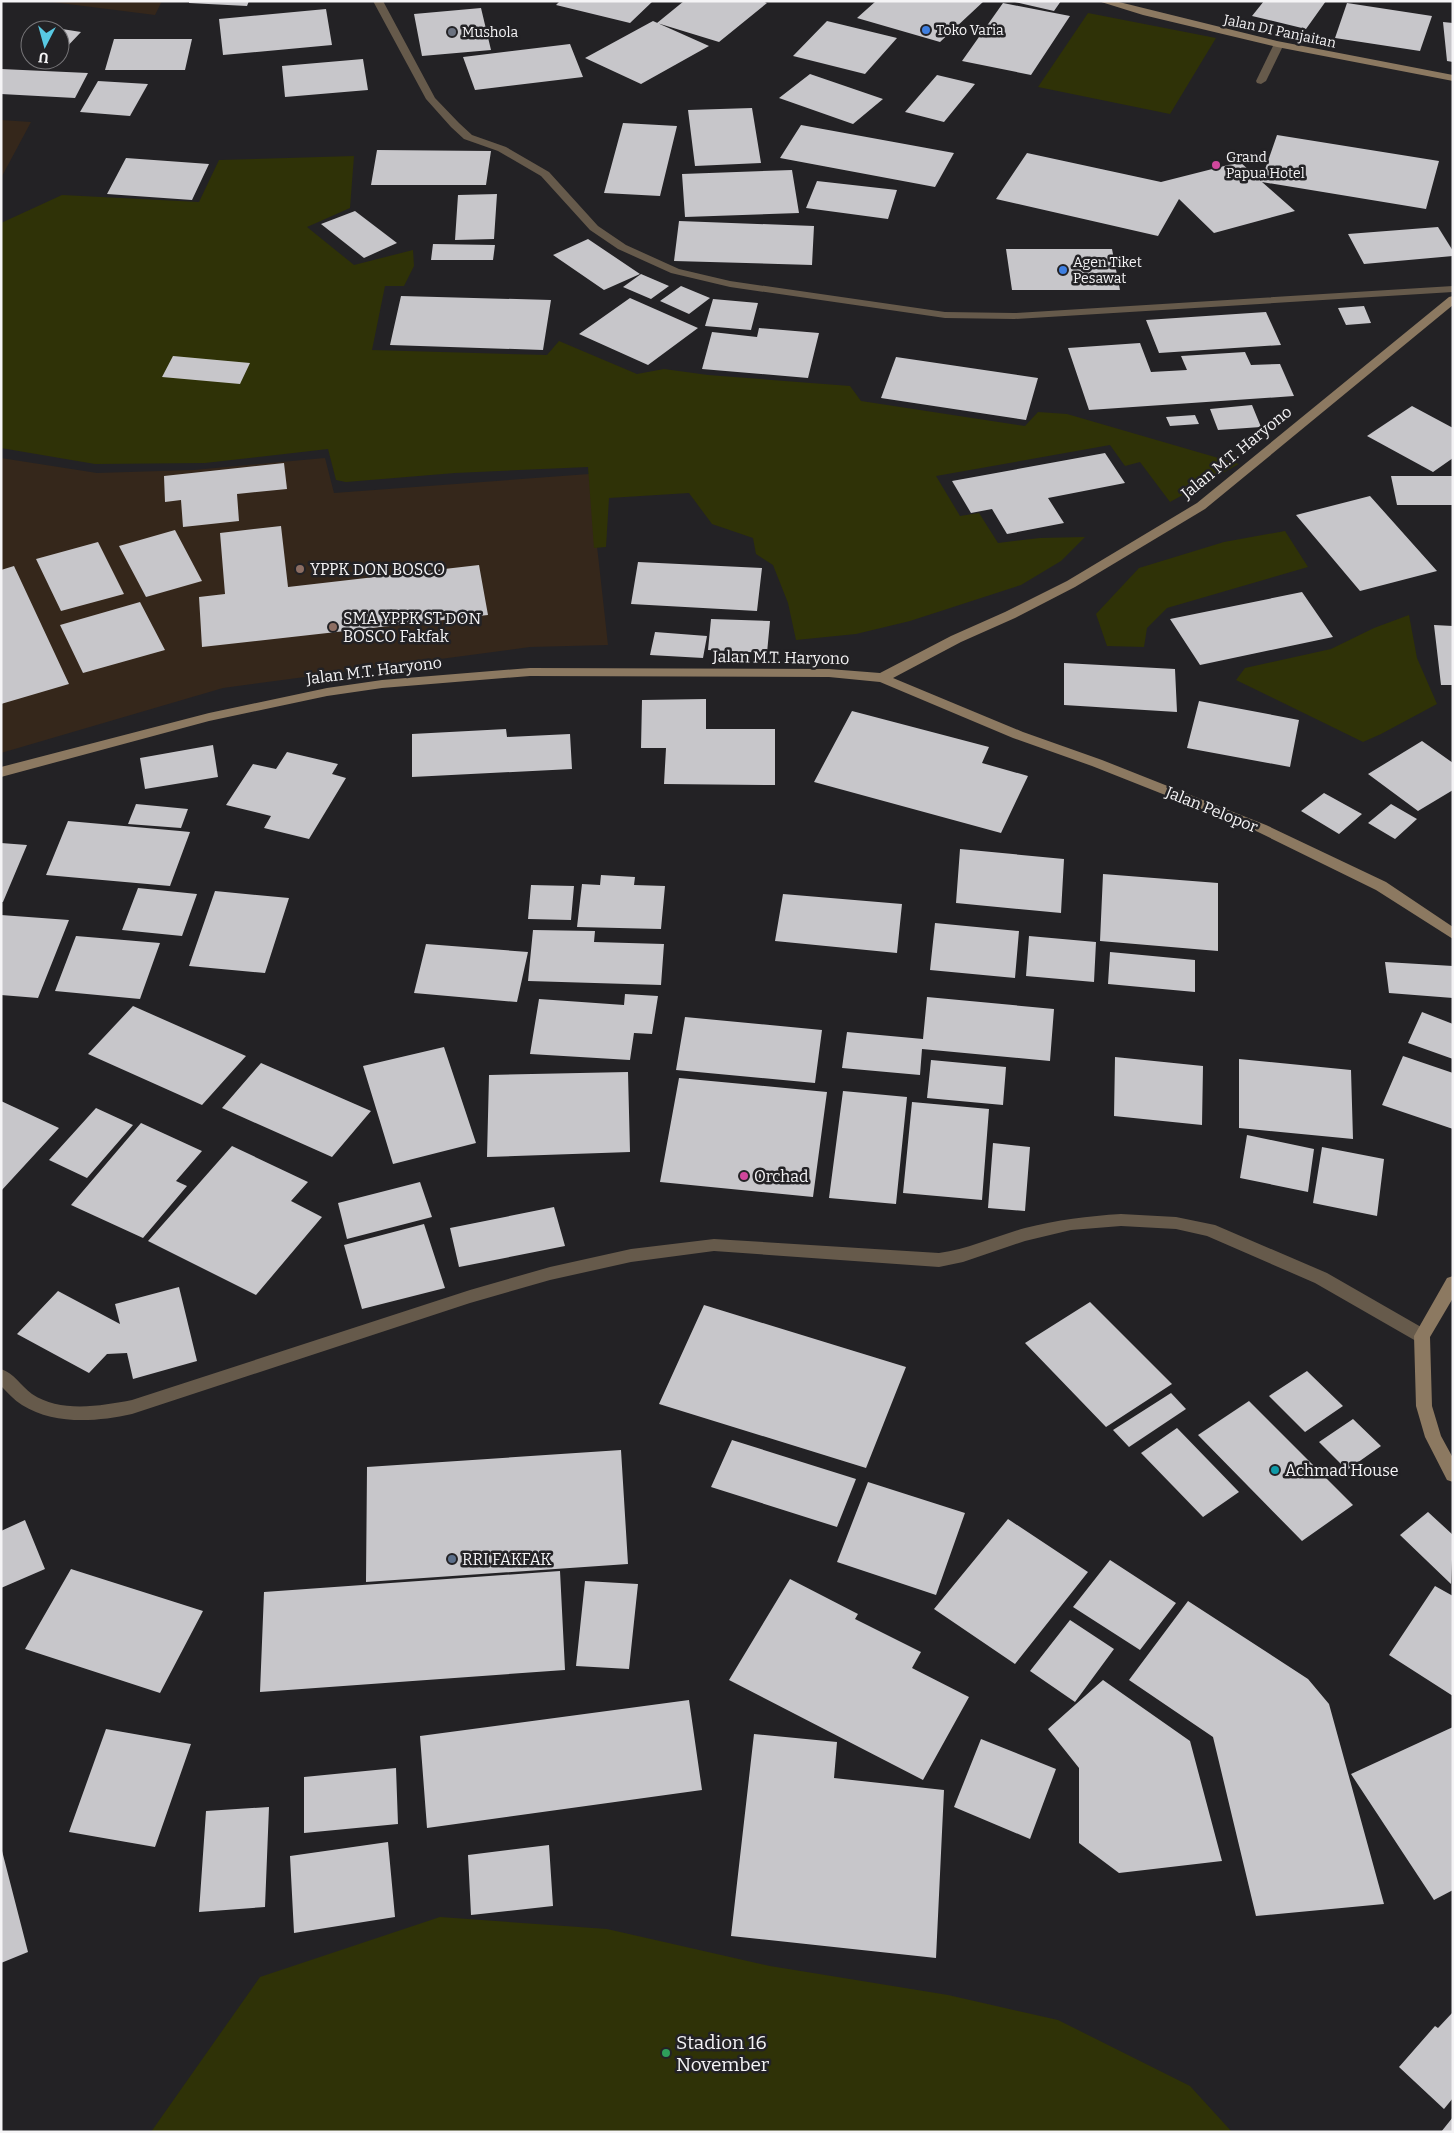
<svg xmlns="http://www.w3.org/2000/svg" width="1454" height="2133" font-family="Bitter,serif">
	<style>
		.education { fill: #35271b }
		.green { fill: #2f3207 }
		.building { fill: #c7c6ca }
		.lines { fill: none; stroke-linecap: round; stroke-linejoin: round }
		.lane { fill: #665a4b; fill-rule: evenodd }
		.street { fill: #665a4b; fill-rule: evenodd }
		.secondary { fill: #8c7961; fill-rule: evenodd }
		.shop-dot { fill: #3f7fe0; stroke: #232225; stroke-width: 2 }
		.worship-dot { fill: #6b7280; stroke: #232225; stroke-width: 2 }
		.hotel-dot { fill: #d1479c; stroke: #232225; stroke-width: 2 }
		.education-dot { fill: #8d6e63; stroke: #232225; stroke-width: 2 }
		.culture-dot { fill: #0f9aa8; stroke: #232225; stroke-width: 2 }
		.service-dot { fill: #5c6f8a; stroke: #232225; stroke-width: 2 }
		.leisure-dot { fill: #2e9e5b; stroke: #232225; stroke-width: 2 }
		.labels { text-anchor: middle; stroke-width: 5; stroke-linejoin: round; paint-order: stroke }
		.far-poi-label { font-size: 14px; fill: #f5f4f6; stroke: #232225; text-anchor: start }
		.far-street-label { font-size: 14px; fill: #f5f4f6; stroke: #232225 }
		.street-label { font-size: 16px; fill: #f5f4f6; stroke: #232225 }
		.poi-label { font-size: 16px; fill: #f5f4f6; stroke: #232225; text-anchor: start }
		.near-poi-label { font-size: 19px; fill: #f5f4f6; stroke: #232225; text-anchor: start }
	</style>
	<rect width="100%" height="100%" fill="#232225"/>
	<!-- education -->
	<path class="education" d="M44,1h118l-7,14z
		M1,120l30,2 -30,56z
		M1,458l96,15 97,-3 131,-12 9,35 255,-19 19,171 -78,2 -307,41 -222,65z"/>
	<!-- green -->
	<path class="green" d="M1088,13l128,25 -46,76 -132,-27z
		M354,156l-4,52 -43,19 47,38 59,-15 1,16 -10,20h-19l-13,64 175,5 12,-14 78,33 27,-5 44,6 142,11 11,15 164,25 13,-14 29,2 172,50 -69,38 -30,-40 -15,4 -15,-21 -174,31 24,40 19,-3 19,30 42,-5 45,-1 -24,24 -40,24 -111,36 -54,13 -60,6 -8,-37 -15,-38 -17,-11 -3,-16 -41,-14 -23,-31 -80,5 -3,49 -12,1 -6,-81 -133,6 -109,9 -10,-2 -8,-31 -123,14 -110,1 -94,-16v-225l61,-28 137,7 20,-42z
		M1285,531l23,36 -141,41 -20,20 -3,19 -37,-1 -11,-32 43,-46 85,-26z
		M1409,615l8,43 20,46 -56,30 -18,8 -127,-62 9,-12 86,-19 43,-21z
		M440,1917l167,12 163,37 178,29 110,25 132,66 42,46h-1081l109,-155z"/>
	<!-- building -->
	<path class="building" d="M189,1h60l-2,5 -58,-3z
		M560,1h93l-23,22 -74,-18z
		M684,1h78l5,2 -48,39 -62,-19z
		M876,1h108l-44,41 -83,-24z
		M1011,1h50l-7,10z
		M1264,1h62l-20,28 -54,-13z
		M1003,3l67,13 -39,59 -69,-14z
		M1347,3l85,13 -12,35 -85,-13z
		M481,8l10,42 -69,6 -8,-42z
		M326,9l6,36 -109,10 -4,-36z
		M653,21l56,25 -68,38 -56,-26z
		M827,21l70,17 -32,36 -72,-18z
		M1443,22l10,1v39l-6,-1z
		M44,26l18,3 19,3 -19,20h-2v-22h-20z
		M114,39h78l-7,31h-80z
		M570,44l13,33 -108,13 -12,-33z
		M363,59l5,31 -83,7 -3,-31z
		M1,69l87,4 -13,25 -74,-4z
		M810,74l73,25 -30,25 -74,-26z
		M937,75l38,9 -31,38 -39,-10z
		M98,81l50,3 -18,32 -50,-4z
		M752,108l9,55 -66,3 -7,-56z
		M623,123l54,3 -17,70 -56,-3z
		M801,125l153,28 -19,34 -155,-29z
		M1277,135l162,26 -13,48 -164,-27 33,29 -81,22 -35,-34 -21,37 -162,-37 31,-46 134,29 79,-20 21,19z
		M377,150l114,1 -5,34h-115z
		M126,158l83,6 -17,36 -85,-6z
		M792,170l7,43 -114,4 -3,-43z
		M817,181l80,9 -9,29 -82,-11z
		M497,194l-3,45 -39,1 3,-45z
		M355,211l42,32 -33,15 -43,-34z
		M679,221l135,5 -2,39 -138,-4z
		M1438,227l15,24v5l-89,8 -16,-30z
		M588,239l52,35 -36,16 -51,-35z
		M433,244l62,1 -2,15h-62z
		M1006,249h106l8,41h-108z
		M641,274l28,12 -18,13 -28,-12z
		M681,286l29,12 -21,16 -29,-13z
		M401,296l150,4 -8,50 -153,-5z
		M630,298l68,30 -50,37 -69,-31z
		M713,299l45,4 -7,27 -46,-4z
		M1364,306l7,17 -25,2 -8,-17z
		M1266,312l15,33 -122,8 -13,-33z
		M759,328l60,5 -11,45 -106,-9 10,-37 45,5z
		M1140,343l11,29 36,-2 -6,-14 64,-4 6,13 29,-1 14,32 -205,14 -21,-62z
		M173,356l77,7 -10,21 -78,-7z
		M896,357l142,21 -12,42 -145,-22z
		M1252,405l9,22 -43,3 -8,-21z
		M1412,406l41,22v30l-20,14 -66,-36z
		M1195,415l4,9 -29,2 -4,-9z
		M1105,453l20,30 -77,15 16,25 -57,11 -15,-25 -21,4 -19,-32z
		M284,463l3,26 -50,5 2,27 -56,6 -2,-27 -16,2 -1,-26z
		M1391,476h62v29h-56z
		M1370,496l67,75 -77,20 -64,-76z
		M281,526l7,61 191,-22 9,50 -286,32 -3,-50 26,-3 -5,-61z
		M175,530l27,51 -56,16 -27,-51z
		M98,542l26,52 -63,17 -25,-52z
		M638,562l124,6 -5,43 -126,-7z
		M14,566l55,118 -68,20v-134z
		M1302,592l31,45 -133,28 -30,-46z
		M140,602l25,48 -82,23 -23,-48z
		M711,619l59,2 -3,32 -59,-3z
		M1434,625l19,1v59h-12z
		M655,632l52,4 -4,22 -53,-3z
		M1064,663l111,6 2,43 -113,-7z
		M706,699v30h69v56l-111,-1 2,-36h-25l1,-48z
		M1199,701l100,19 -9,47 -103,-19z
		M852,711l137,36 -7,16 46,13 -27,57 -187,-51z
		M506,729l1,8 63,-3 2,35 -160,8v-43z
		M1422,741l31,22v27l-35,21 -50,-37z
		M213,745l5,32 -73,12 -5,-31z
		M287,752l51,12 -6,10 14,4 -37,61 -45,-11 7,-12 -45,-11 27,-41 23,5z
		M1324,793l38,21 -23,20 -38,-23z
		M136,804l52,5 -7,19 -53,-4z
		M1391,804l26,15 -22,20 -27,-16z
		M68,821l112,10 10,1 -20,54 -124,-11z
		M1,843l26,2 -24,57h-2z
		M960,849l104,10 -3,54 -105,-10z
		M1103,874l115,9v68l-118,-10z
		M601,875l34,2 -1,8 31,1 -4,43 -84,-2 5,-43 18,1z
		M531,885l43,1 -3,34 -43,-1z
		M138,888l59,6 -15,42 -60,-6z
		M215,891l74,7 -24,75 -76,-7z
		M783,894l119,10 -5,49 -122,-12z
		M1,915l68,5 -31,78 -37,-3z
		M935,923l84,8 -4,47 -85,-8z
		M533,930l62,1 -1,11 70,2 -3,41 -133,-4z
		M76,936l84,7 -20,56 -85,-8z
		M1029,936l67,6 -2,40 -68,-6z
		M426,944l102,8 -11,50 -103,-9z
		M1110,952l85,8v32l-87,-8z
		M1385,962l68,4v32l-64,-5z
		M625,994l33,2 -6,38 -18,-1 -4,27 -100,-6 9,-55 85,6z
		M927,997l127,12 -4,52 -128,-12 -2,26 -78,-7 5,-36 76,7z
		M133,1006l113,50 -44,49 -114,-51z
		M1422,1012l31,12v35l-45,-16z
		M685,1017l137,13 -7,53 -139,-13z
		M444,1047l32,96 -83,21 -30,-98z
		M1403,1056l50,17v56l-71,-24z
		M1115,1057l88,9 -1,59 -88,-9z
		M1239,1059l112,11 2,69 -114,-11z
		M931,1060l75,7 -3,38 -76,-7z
		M261,1063l110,48 -39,46 -110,-49z
		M628,1072l2,80 -143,5 2,-82z
		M679,1078l148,14 -14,105 -153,-15z
		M843,1091l64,6 -11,107 -67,-6z
		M1,1101l58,27 -58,63z
		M912,1102l77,7 -7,91 -79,-7z
		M96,1108l37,17 -46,53 -38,-18z
		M141,1123l61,28 -26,30 11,5 -44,52 -72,-33z
		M1247,1135l67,14 -6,43 -68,-14z
		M993,1143l37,4 -5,64 -37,-3z
		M232,1146l76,36 -17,19 31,16 -66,78 -108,-54z
		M1322,1147l62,12 -7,57 -64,-13z
		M420,1182l12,35 -85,22 -9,-36z
		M554,1207l11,39 -106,21 -9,-39z
		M424,1224l21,64 -83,21 -18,-64z
		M179,1287l18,74 -64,18 -6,-26 -20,1 -18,19 -72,-39 41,-43 62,33 -5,-20z
		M1090,1302l82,82 -66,43 -81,-84z
		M704,1305l202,62 -40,101 -207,-64z
		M1307,1371l36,35 -38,26 -36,-36z
		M1171,1393l15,16 -57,38 -16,-17z
		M1249,1401l104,104 -51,36 -104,-106z
		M1353,1419l28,27 -34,24 -28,-28z
		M1177,1428l62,64 -36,25 -62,-64z
		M732,1440l124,39 -19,48 -126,-40z
		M621,1450l7,114 -262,18 1,-115z
		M868,1482l97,31 -29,82 -99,-33z
		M1428,1512l25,23 -2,49 -51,-49z
		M1008,1519l80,53 -73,92 -81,-55z
		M25,1520l20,49 -44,19v-57z
		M1110,1560l66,43 -36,47 -67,-43z
		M71,1569l132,42 -43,82 -135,-44z
		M560,1571l5,99 -305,22 4,-100z
		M790,1579l68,35 -3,5 66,33 -9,16 57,29 -46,83 -194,-100z
		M585,1581l53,3 -9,85 -53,-3z
		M1435,1586l18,10v100l-64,-41z
		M1188,1601l120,78 21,25 55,200 -128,12 -43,-179 -84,-57z
		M1070,1620l44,29 -39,53 -45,-31z
		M1103,1680l87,61 32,120 -103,12 -40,-30v-75l-31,-39z
		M689,1700l13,90 -275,38 -7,-92z
		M1453,1727v163l-19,10 -83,-126z
		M106,1729l85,15 -36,103 -86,-15z
		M754,1734l83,8 -3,36 110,12 -8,168 -205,-22z
		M981,1739l75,30 -26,70 -76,-32z
		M396,1768l2,56 -94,9v-56z
		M269,1807l-4,100 -66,5 7,-101z
		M388,1842l7,75 -101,16 -4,-77z
		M549,1845l4,61 -82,9 -3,-60z
		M1,1847l27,105 -27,11z
		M1453,2012v86l-9,11 -45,-42 36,-41 3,2z
		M1453,2117v15h-12z"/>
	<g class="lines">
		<!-- lane -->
		<path class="lane" d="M1278,43l5,3 -17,35 -5,3 -4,-1 -1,-2 17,-35z"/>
		<!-- street -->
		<path class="street" d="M373,1h10l52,97 24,25 13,12 34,12 43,25 49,54 28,19 53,24 51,12 215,31 69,1 439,-27v6l-439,27 -69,-1 -215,-31 -59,-14 -53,-24 -28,-19 -49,-54 -43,-25 -34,-12 -13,-12 -25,-28z
			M1121,1214l55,3 39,8 112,48 101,58 2,5 -2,5 -6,2 -6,-2 -101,-58 -108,-47 -31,-7 -55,-3 -50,4 -46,11 -62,21 -24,5 -225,-16 -83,11 -81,18 -80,23 -338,111c-36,8 -78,11 -110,-9 -8,-5 -14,-12 -21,-19v-17c13,4 20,17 31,25 28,19 69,12 100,6l338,-110 80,-23 81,-18 83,-10 225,14c30,-4 57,-17 86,-25 32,-8 63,-12 96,-14z"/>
		<!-- secondary -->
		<path class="secondary" d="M1098,1h17l162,40 176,34v6l-176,-34 -134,-32z
			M1453,296v9l-248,204 -130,78 -60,31 -54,24 -68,36 130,54 79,28 164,65 120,57 67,45v12l-77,-49 -120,-59 -164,-65 -79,-28 -133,-56 -51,-5 -299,-1 -148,12 -55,8 -118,25 -208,56v-10l208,-54 118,-25 55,-8 148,-12 299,1 51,4 71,-37 54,-24 62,-31 130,-78 252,-206z
			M1453,1276v22l-23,39 2,69 9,30 12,22v24l-6,-2 -22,-43 -9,-31 -2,-70 33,-58z"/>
	</g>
	<!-- markers -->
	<g class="shop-dot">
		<circle cx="926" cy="30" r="5"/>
		<circle cx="1063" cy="270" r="5"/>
	</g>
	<circle class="worship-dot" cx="452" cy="32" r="5"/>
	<g class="hotel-dot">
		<circle cx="1216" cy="165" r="5"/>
		<circle cx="744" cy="1176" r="5"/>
	</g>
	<g class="education-dot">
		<circle cx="300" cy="569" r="5"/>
		<circle cx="333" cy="627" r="5"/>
	</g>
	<circle class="culture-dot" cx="1275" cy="1470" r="5"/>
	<circle class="service-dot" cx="452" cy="1559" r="5"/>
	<circle class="leisure-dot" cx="666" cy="2053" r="5"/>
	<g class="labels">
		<!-- far-poi labels -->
		<g class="far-poi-label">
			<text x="936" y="35">Toko Varia</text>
			<text x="462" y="37">Mushola</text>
			<text x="1226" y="162">Grand<tspan x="1226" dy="16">Papua Hotel</tspan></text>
			<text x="1073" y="267">Agen Tiket<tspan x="1073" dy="16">Pesawat</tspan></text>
		</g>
		<!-- far-street labels -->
		<g class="far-street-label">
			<text transform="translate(1280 31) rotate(12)" y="5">Jalan DI Panjaitan</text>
		</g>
		<!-- street labels -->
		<g class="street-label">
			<text transform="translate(1236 452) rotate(-39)" y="6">Jalan M.T. Haryono</text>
			<text transform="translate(781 657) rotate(1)" y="6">Jalan M.T. Haryono</text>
			<text transform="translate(374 670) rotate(-7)" y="6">Jalan M.T. Haryono</text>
			<text transform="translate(1212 809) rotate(22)" y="6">Jalan Pelopor</text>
		</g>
		<!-- poi labels -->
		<g class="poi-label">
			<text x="310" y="575">YPPK DON BOSCO</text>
			<text x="343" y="624">SMA YPPK ST DON<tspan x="343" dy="18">BOSCO Fakfak</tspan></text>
			<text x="754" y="1182">Orchad</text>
			<text x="1285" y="1476">Achmad House</text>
			<text x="462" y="1565">RRI FAKFAK</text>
		</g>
		<!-- near-poi labels -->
		<g class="near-poi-label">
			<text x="676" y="2049">Stadion 16<tspan x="676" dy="22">November</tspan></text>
		</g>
	</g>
	<!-- border -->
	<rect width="1454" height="2133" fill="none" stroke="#f5f4f6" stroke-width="5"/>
	<!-- north arrow -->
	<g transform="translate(45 45) rotate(186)"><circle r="24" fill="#232225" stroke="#777679"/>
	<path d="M0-4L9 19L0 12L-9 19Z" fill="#58c9e3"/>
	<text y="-8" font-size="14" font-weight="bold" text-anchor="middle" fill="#f5f4f6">U</text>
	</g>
</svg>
